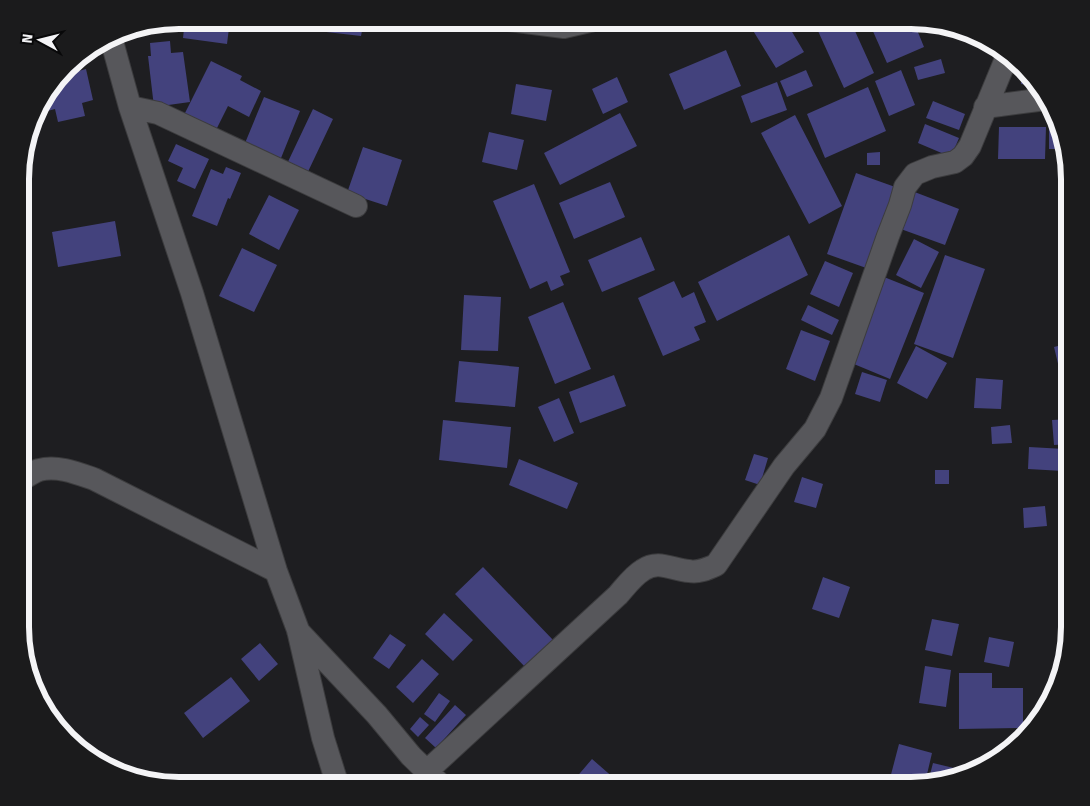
<svg xmlns="http://www.w3.org/2000/svg" width="1090" height="806" font-family="'Fira Sans',sans-serif">
	<style>
		.building { fill: #43427d }
		.lines { fill: none; stroke-linecap: round; stroke-linejoin: round }
		.minor-casing { stroke: #3c3c3e; stroke-width: 24 }
		.minor { stroke: #57575b; stroke-width: 22 }
		.rim { fill: none; stroke: #f4f4f6; stroke-width: 6 }
	</style>
	<rect width="100%" height="100%" fill="#1e1e21"/>
	<!-- building -->
	<path class="building" d="M185,20h45l-3,24 -44,-6z
		M311,20h53l-3,16 -52,-6z
		M755,20h30l19,32 -28,16 -27,-44z
		M813,20h37l24,53 -30,15z
		M868,20h45l11,27 -37,16z
		M170,41l1,12 12,-1 7,50 -36,5 -6,-51h3l-1,-13z
		M726,50l15,36 -57,24 -15,-36z
		M941,59l4,14 -27,7 -4,-13z
		M211,61l31,15 -2,4 21,11 -12,26 -21,-11 -14,28 -32,-15z
		M70,64h3l2,8 11,-3 7,31 -11,3 3,13 -27,6 -3,-13 -19,5 5,-15z
		M1023,68l10,13 3,5 -15,-2z
		M806,70l7,16 -26,11 -7,-16z
		M901,70l14,35 -26,11 -14,-35z
		M617,77l11,25 -25,12 -11,-25z
		M777,82l10,28 -36,13 -10,-27z
		M516,84l36,6 -6,31 -35,-7z
		M868,87l18,44 -61,27 -18,-44z
		M264,97l36,14 -21,52 -36,-15z
		M933,101l32,13 -6,16 -33,-12z
		M313,109l20,10 -28,59 -20,-10z
		M620,113l17,33 -77,39 -16,-32z
		M795,115l47,91 -33,18 -48,-91z
		M1049,117h7l7,32h-14z
		M925,124l34,14 -8,19 -33,-14z
		M999,127h47l-1,32h-47z
		M489,132l35,8 -7,30 -35,-8z
		M176,144l33,15 -14,30 -18,-8 6,-13 -15,-7z
		M363,147l39,13 -15,46 -40,-13z
		M880,152v13h-13v-12z
		M226,167l15,6 -11,26 -2,-1 -11,28 -25,-10 19,-47 12,5z
		M856,173l42,15 -29,81 -42,-15z
		M610,182l15,35 -51,22 -15,-36z
		M534,184l36,88 -10,4 4,9 -13,6 -4,-10 -17,8 -37,-88z
		M912,191l47,18 -14,36 -47,-17z
		M269,195l30,15 -20,40 -30,-16z
		M115,221l6,35 -63,11 -6,-35z
		M789,235l19,40 -91,46 -19,-39z
		M641,237l14,33 -53,22 -14,-32z
		M914,239l25,13 -18,36 -25,-13z
		M242,248l35,17 -23,47 -35,-16z
		M945,255l40,14 -32,89 -39,-14z
		M825,261l28,12 -14,34 -29,-13z
		M884,277l40,16 -34,86 -41,-17z
		M674,281l8,17 12,-6 12,30 -12,5 6,13 -37,16 -25,-58z
		M464,295l37,2 -3,54 -37,-1z
		M563,302l28,67 -36,15 -27,-67z
		M808,305l31,15 -7,15 -31,-15z
		M801,330l29,11 -15,40 -29,-12z
		M1069,343l1,27 -10,2 -6,-25z
		M916,346l31,17 -20,36 -30,-16z
		M459,361l60,6 -4,40 -60,-5z
		M862,372l25,8 -7,22 -25,-8z
		M614,375l12,31 -46,17 -11,-31z
		M976,378l27,2 -2,29 -27,-1z
		M559,398l15,35 -20,9 -16,-35z
		M1070,419v25l-16,1 -2,-25z
		M443,420l68,7 -4,41 -68,-8z
		M1010,425l2,18 -20,1 -1,-17z
		M1029,447l36,2 -2,22 -35,-2z
		M754,454l14,4 -8,27 -15,-5z
		M519,459l59,24 -11,26 -58,-24z
		M935,470h14v14h-14z
		M802,477l21,7 -7,24 -22,-6z
		M1070,501v19l-8,1 -2,-19z
		M1045,506l2,20 -23,2 -1,-20z
		M483,567l71,74 -28,27 -71,-74z
		M823,577l27,10 -11,31 -27,-9z
		M444,613l29,27 -20,21 -28,-27z
		M932,619l27,5 -7,32 -27,-6z
		M390,634l16,11 -17,24 -16,-11z
		M989,637l25,5 -5,25 -25,-5z
		M260,643l18,21 -19,17 -18,-22z
		M422,659l17,15 -26,29 -17,-16z
		M925,666l26,4 -5,37 -27,-4z
		M959,673h33v15h31v40l-64,1z
		M231,677l19,24 -47,37 -19,-25z
		M439,693l11,8 -15,21 -11,-8z
		M455,705l11,10 -30,33 -11,-10z
		M420,717l9,8 -11,12 -8,-8z
		M899,744l33,9 -7,30 -13,3h-24z
		M592,759l31,27h-54z
		M933,763l25,6 -1,6 -29,7z"/>
	<g class="lines">
		<!-- minor casing -->
		<g class="minor-casing">
			<path id="minor" d="M508,20l56,7 30,-7
				M111,38l19,69 62,186 84,278 22,59 25,108 15,48
				M130,107l28,6 198,93
				M985,107l61,-8
				M21,480c5,-3 12,-8 18,-10 18,-5 38,3 55,9l182,92
				M298,631l79,84 34,41 31,30
				M427,771l191,-176c8,-9 15,-19 25,-25 15,-11 30,0 46,1 9,2 18,-2 27,-6l68,-99 31,-37 16,-31 57,-162 12,-31 5,-18 10,-13 17,-7 23,-5 8,-6 7,-10 38,-92"/>
		</g>
		<!-- minor -->
		<use href="#minor" class="minor"/>
	</g>
	<!-- crop -->
	<path d="M0 0H1090V806H0ZM179 29H911A150 150 0 0 1 1061 179V627A150 150 0 0 1 911 777H179A150 150 0 0 1 29 627V179A150 150 0 0 1 179 29Z" fill="#1b1b1c" fill-rule="evenodd"/>
	<path class="rim" d="M179 29H911A150 150 0 0 1 1061 179V627A150 150 0 0 1 911 777H179A150 150 0 0 1 29 627V179A150 150 0 0 1 179 29Z"/>
	<!-- north arrow -->
	<g transform="translate(40 40) rotate(277)" stroke="#080809" stroke-width="4" paint-order="stroke">
	<path d="M0-4L9 19L0 12L-9 19Z" fill="#f4f4f6"/>
	<text y="-8" font-size="14" font-weight="bold" text-anchor="middle" fill="#f4f4f6">N</text>
	</g>
</svg>
